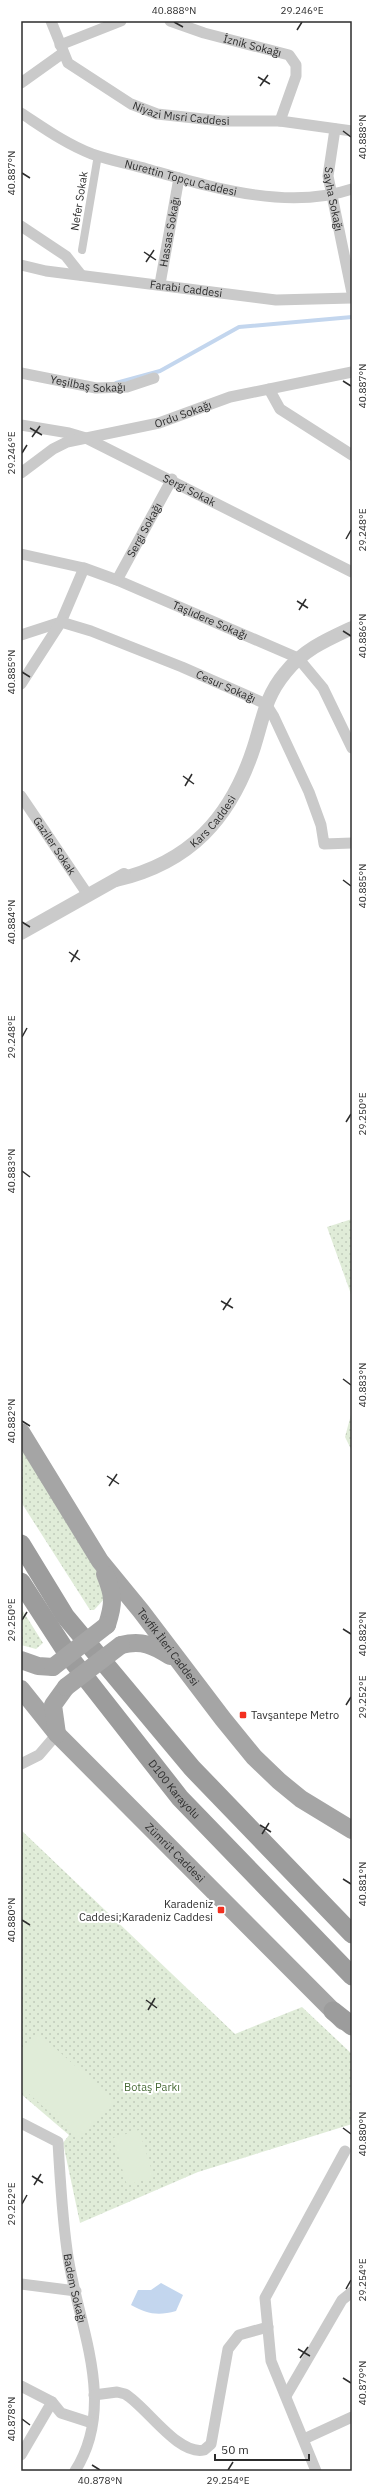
<svg xmlns="http://www.w3.org/2000/svg" width="373" height="2492" font-family="'IBM Plex Sans',sans-serif">
	<style>
		.grass { fill: url(#grass-dots) }
		.garden { fill: #e0ecd8 }
		.water { fill: #c3d6ee }
		.lines { fill: none; stroke-linecap: round; stroke-linejoin: round }
		.stream { stroke: #c3d6ee; stroke-width: 4 }
		.pedestrian { stroke: #cacaca; stroke-width: 8 }
		.minor { stroke: #cacaca; stroke-width: 11 }
		.tertiary { stroke: #cacaca; stroke-width: 14 }
		.primary { stroke: #a5a5a5; stroke-width: 18 }
		.trunk { stroke: #9c9c9c; stroke-width: 19 }
		.primary-bridge { stroke: #a5a5a5; stroke-width: 18 }
		.ticks { fill: none; stroke: #2d2d2d; stroke-width: 1.5 }
		.poi-dot { fill: #f32f1f; stroke: #fff; stroke-width: 1.5 }
		.labels { text-anchor: middle; stroke-width: 4; stroke-linejoin: round; paint-order: stroke }
		.street-label { font-size: 11px; fill: #2d2d2d; stroke: #fff }
		.poi-label { font-size: 11px; fill: #2d2d2d; stroke: #fff; text-anchor: start }
		.park-label { font-size: 11px; fill: #486b37; stroke: #fff }
		.neatline { fill: none; stroke: #2d2d2d; stroke-width: 1.5 }
		.ticks-label { font-size: 10px; text-anchor: middle; fill: #2d2d2d }
	</style>
	<defs>
		<pattern id="grass-dots" width="8" height="8" patternUnits="userSpaceOnUse"><rect width="8" height="8" fill="#e0ecd8"/><path d="M2 2h.1M6 6h.1" fill="none" stroke="#c0cbba" stroke-width="1.8" stroke-linecap="round"/></pattern>
	</defs>
	<rect width="100%" height="100%" fill="#fff"/>
	<!-- grass -->
	<path class="grass" d="M352,1219v78l-25,-70z
		M352,1411v40l-7,-14z
		M21,1448l79,127 6,22 -12,13h-4l-69,-108z
		M21,1608l22,35 -7,6 -15,-4z
		M21,1830l214,204 67,-27 50,47v70l-154,48 -118,51 -17,-80 6,-8 -48,-41z"/>
	<!-- garden -->
	<path class="garden" d="M38,2033l76,67 -34,39 -59,-52v-34z
		M139,2130l15,47 -27,8 -14,-47z"/>
	<!-- water -->
	<path class="water" d="M161,2283l22,12 -7,16c-18,5 -29,3 -45,-6l7,-15h13z"/>
	<g class="lines">
		<!-- stream -->
		<path class="stream" d="M116,383l44,-12 79,-44 113,-10"/>
		<!-- pedestrian -->
		<path class="pedestrian" d="M82,250l16,-95"/>
		<!-- minor -->
		<g class="minor">
			<path id="s1" d="M51,21l17,42 63,41 26,10 65,7h58l72,10"/>
			<path id="s2" d="M170,21l34,12 85,22 7,10v11l-16,45"/>
			<path d="M60,45l61,-24"/>
			<path d="M21,83l42,-30"/>
			<path id="s3" d="M21,113c23,15 45,31 71,41 17,6 37,10 55,15 64,18 140,42 205,20"/>
			<path id="s4" d="M335,129l-7,47 24,117"/>
			<path d="M21,226l45,30 15,19"/>
			<path id="s5" d="M21,265l25,6 230,29 76,-2"/>
			<path id="s6" d="M160,284l19,-106"/>
			<path id="s7" d="M21,373l75,15 31,-1 27,-9"/>
			<path d="M269,389l11,20 72,46"/>
			<path id="s8" d="M21,425l48,8 17,5 266,134"/>
			<path id="s9" d="M21,473l32,-24 14,-7 92,-19 71,-26 122,-25"/>
			<path id="s10" d="M21,554l63,14 33,12 181,78 25,30 29,60"/>
			<path id="s11" d="M117,580l55,-101"/>
			<path d="M21,635l40,-13 23,-54"/>
			<path id="s12" d="M21,684l40,-62 30,9 91,36 84,37 8,13 35,75 12,33 3,19 28,-1"/>
			<path id="s13" d="M21,796l67,99"/>
			<path d="M21,1764l18,-9 18,-21"/>
			<path id="s14" d="M21,2123l37,19c2,36 4,72 9,108 9,72 52,152 8,221"/>
			<path d="M21,2284l55,7"/>
			<path d="M21,2386l31,16 9,11 31,10"/>
			<path d="M94,2395l23,-3 8,2c21,12 53,62 79,56l7,-6 17,-95 11,-14 29,-8"/>
			<path d="M286,2396l56,-96 10,-8"/>
			<path d="M304,2439l48,-22"/>
			<path d="M21,2455l31,-53"/>
			<path d="M316,2471l-45,-110 -6,-63 80,-147"/>
		</g>
		<!-- tertiary -->
		<g class="tertiary">
			<path id="s15" d="M116,880c74,-17 115,-62 138,-133 9,-28 11,-50 31,-74 18,-23 41,-33 67,-45"/>
			<path d="M21,933l103,-58"/>
		</g>
		<!-- primary -->
		<g class="primary">
			<path id="s16" d="M21,1432l79,129 41,50 82,108 31,38 25,24 22,18 51,31"/>
			<path d="M105,1574c9,22 9,29 2,51"/>
			<path d="M121,1645c21,-5 32,0 49,11"/>
			<path d="M21,1660l17,6 15,1"/>
			<path id="s17" d="M21,1689l36,45 286,287"/>
			<path d="M57,1734l-4,-29 13,-18"/>
		</g>
		<!-- trunk -->
		<g class="trunk">
			<path d="M21,1544l44,72 127,152 160,166"/>
			<path id="s18" d="M21,1582l50,77 109,139 172,178"/>
			<path d="M333,2011l19,15"/>
		</g>
		<!-- primary-bridge -->
		<path class="primary-bridge" d="M53,1667l54,-42
			M66,1687l55,-42"/>
	</g>
	<!-- ticks -->
	<path class="ticks" d="M174,22l9,5M297,30l5,-8M258,77l12,7M260,86l8,-11M343,131l8,6M22,173l8,5M144,252l12,8M146,262l8,-12M343,381l8,5M30,428l12,7M32,437l8,-11M22,453l5,-8M346,539l5,-9M297,601l11,7M299,610l7,-11M343,631l8,5M22,672l8,5M183,776l11,8M185,786l7,-12M343,880l8,6M22,922l8,5M69,952l11,8M71,962l7,-12M22,1037l5,-9M346,1122l5,-8M22,1171l8,6M221,1301l12,7M223,1310l8,-12M343,1379l8,6M22,1421l8,5M107,1476l12,8M109,1486l8,-12M22,1620l5,-8M343,1629l8,5M346,1705l5,-8M260,1825l11,7M262,1834l7,-11M343,1879l8,5M22,1920l8,5M146,2000l11,8M148,2010l7,-12M343,2128l8,6M32,2176l11,7M34,2185l7,-11M22,2204l5,-9M346,2289l5,-9M298,2349l12,7M300,2358l8,-11M343,2378l8,5M22,2419l8,6M92,2465l8,5M228,2470l5,-8"/>
	<!-- markers -->
	<g class="poi-dot">
		<rect x="239" y="1711" width="8" height="8" rx="2"/>
		<rect x="217" y="1906" width="8" height="8" rx="2"/>
	</g>
	<g class="labels">
		<!-- street labels -->
		<g class="street-label">
			<text dy="4" stroke="none"><textPath href="#s2" startOffset="86">İznik Sokağı</textPath></text>
			<text dy="4" stroke="none"><textPath href="#s1" startOffset="172">Niyazi Mısri Caddesi</textPath></text>
			<text dy="4" stroke="none"><textPath href="#s3" startOffset="174">Nurettin Topçu Caddesi</textPath></text>
			<text dy="4" stroke="none"><textPath href="#s4" startOffset="71">Sayha Sokağı</textPath></text>
			<text transform="translate(79 201) rotate(-81)" y="4">Nefer Sokak</text>
			<text dy="4" stroke="none"><textPath href="#s6" startOffset="53">Hassas Sokağı</textPath></text>
			<text dy="4" stroke="none"><textPath href="#s5" startOffset="167">Farabi Caddesi</textPath></text>
			<text dy="4" stroke="none"><textPath href="#s7" startOffset="68">Yeşilbaş Sokağı</textPath></text>
			<text dy="4" stroke="none"><textPath href="#s9" startOffset="175">Ordu Sokağı</textPath></text>
			<text dy="4" stroke="none"><textPath href="#s8" startOffset="182">Sergi Sokak</textPath></text>
			<text dy="4" stroke="none"><textPath href="#s11" startOffset="57">Sergi Sokağı</textPath></text>
			<text dy="4" stroke="none"><textPath href="#s10" startOffset="201">Taşlıdere Sokağı</textPath></text>
			<text dy="4" stroke="none"><textPath href="#s12" startOffset="251">Cesur Sokağı</textPath></text>
			<text dy="4" stroke="none"><textPath href="#s15" startOffset="116">Kars Caddesi</textPath></text>
			<text dy="4" stroke="none"><textPath href="#s13" startOffset="60">Gaziler Sokak</textPath></text>
			<text dy="4" stroke="none"><textPath href="#s16" startOffset="261">Tevfik İleri Caddesi</textPath></text>
			<text dy="4" stroke="none"><textPath href="#s18" startOffset="258">D100 Karayolu</textPath></text>
			<text dy="4" stroke="none"><textPath href="#s17" startOffset="225">Zümrüt Caddesi</textPath></text>
			<text dy="4" stroke="none"><textPath href="#s14" startOffset="189">Badem Sokağı</textPath></text>
		</g>
		<!-- poi labels -->
		<g class="poi-label">
			<text x="251" y="1719">Tavşantepe Metro</text>
			<text x="213" y="1908" text-anchor="end">Karadeniz<tspan x="213" dy="13">Caddesi;Karadeni̇z Caddesi̇</tspan></text>
		</g>
		<!-- park labels -->
		<g class="park-label">
			<text x="152" y="2091">Botaş Parkı</text>
		</g>
	</g>
	<!-- border -->
	<rect width="373" height="2492" fill="none" stroke="#ffffff" stroke-width="44"/>
	<!-- scale -->
	<path d="M215 2454v6h94v-6" fill="none" stroke="#2d2d2d" stroke-width="2"/>
	<text x="221" y="2454" font-size="12" fill="#2d2d2d" stroke="#ffffff" stroke-width="3" paint-order="stroke">50 m</text>
	<rect x="22" y="22" width="329" height="2448" class="neatline"/>
	<g class="ticks-label">
		<text x="174" y="14">40.888°N</text>
		<text x="302" y="14">29.246°E</text>
		<text transform="translate(362 137) rotate(-90)" y="4">40.888°N</text>
		<text transform="translate(11 173) rotate(-90)" y="4">40.887°N</text>
		<text transform="translate(362 386) rotate(-90)" y="4">40.887°N</text>
		<text transform="translate(11 453) rotate(-90)" y="4">29.246°E</text>
		<text transform="translate(362 530) rotate(-90)" y="4">29.248°E</text>
		<text transform="translate(362 636) rotate(-90)" y="4">40.886°N</text>
		<text transform="translate(11 672) rotate(-90)" y="4">40.885°N</text>
		<text transform="translate(362 886) rotate(-90)" y="4">40.885°N</text>
		<text transform="translate(11 922) rotate(-90)" y="4">40.884°N</text>
		<text transform="translate(11 1037) rotate(-90)" y="4">29.248°E</text>
		<text transform="translate(362 1114) rotate(-90)" y="4">29.250°E</text>
		<text transform="translate(11 1171) rotate(-90)" y="4">40.883°N</text>
		<text transform="translate(362 1385) rotate(-90)" y="4">40.883°N</text>
		<text transform="translate(11 1421) rotate(-90)" y="4">40.882°N</text>
		<text transform="translate(11 1620) rotate(-90)" y="4">29.250°E</text>
		<text transform="translate(362 1634) rotate(-90)" y="4">40.882°N</text>
		<text transform="translate(362 1697) rotate(-90)" y="4">29.252°E</text>
		<text transform="translate(362 1884) rotate(-90)" y="4">40.881°N</text>
		<text transform="translate(11 1920) rotate(-90)" y="4">40.880°N</text>
		<text transform="translate(362 2134) rotate(-90)" y="4">40.880°N</text>
		<text transform="translate(11 2204) rotate(-90)" y="4">29.252°E</text>
		<text transform="translate(362 2280) rotate(-90)" y="4">29.254°E</text>
		<text transform="translate(362 2383) rotate(-90)" y="4">40.879°N</text>
		<text transform="translate(11 2419) rotate(-90)" y="4">40.878°N</text>
		<text x="100" y="2484">40.878°N</text>
		<text x="228" y="2484">29.254°E</text>
	</g>
</svg>
